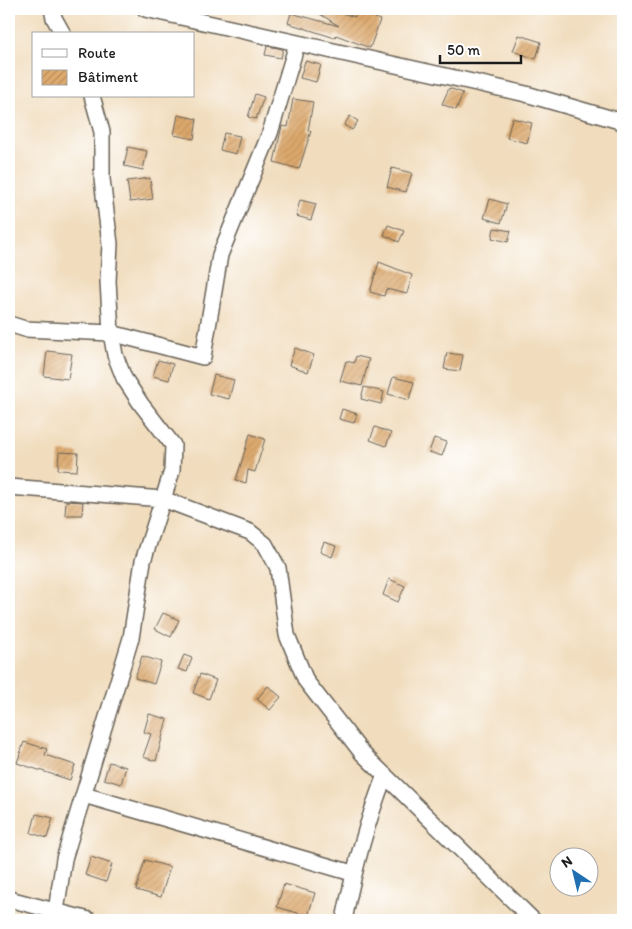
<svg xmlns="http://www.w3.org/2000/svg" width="632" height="929" font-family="Itim,sans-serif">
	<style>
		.building { fill: url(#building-hatch) }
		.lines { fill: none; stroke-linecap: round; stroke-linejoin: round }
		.minor-casing { stroke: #676055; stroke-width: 18 }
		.minor { stroke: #fff; stroke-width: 15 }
	</style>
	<defs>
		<pattern id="building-hatch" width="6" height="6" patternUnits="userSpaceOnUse" patternTransform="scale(1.25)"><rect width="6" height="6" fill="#dca86c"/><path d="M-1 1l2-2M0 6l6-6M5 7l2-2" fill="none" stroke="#bc905d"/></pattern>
	</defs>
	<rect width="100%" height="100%" fill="#fff"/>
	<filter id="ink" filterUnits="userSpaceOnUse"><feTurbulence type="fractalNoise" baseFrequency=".02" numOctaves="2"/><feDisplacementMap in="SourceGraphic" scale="10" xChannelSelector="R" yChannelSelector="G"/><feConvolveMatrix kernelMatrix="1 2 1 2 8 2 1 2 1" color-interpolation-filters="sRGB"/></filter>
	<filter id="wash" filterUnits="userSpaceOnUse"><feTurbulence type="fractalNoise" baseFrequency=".0096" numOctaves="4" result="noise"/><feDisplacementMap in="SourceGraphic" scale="20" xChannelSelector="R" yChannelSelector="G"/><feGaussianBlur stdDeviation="1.12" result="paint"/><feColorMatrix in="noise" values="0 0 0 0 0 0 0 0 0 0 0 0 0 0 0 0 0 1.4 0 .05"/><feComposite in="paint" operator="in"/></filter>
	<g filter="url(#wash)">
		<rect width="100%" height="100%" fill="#f1ddbe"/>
		<g id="blocks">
			<!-- building -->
			<path class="building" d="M312,9h17l26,8 3,-7 22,10 -10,28 -34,-13 -1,3 -47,-15 3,-10 48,13z
				M519,35l22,7 -5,17 -23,-8z
				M267,46l16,3 -2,9 -16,-3z
				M305,61l16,4 -5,17 -16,-4z
				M449,88l14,5 -7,17 -14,-6z
				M255,94l9,3 -8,22 -8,-2z
				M293,99l20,3 -5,29h3l-12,38 -25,-7 8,-36 6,1z
				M178,115l19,4 -3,20 -20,-4z
				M350,116l8,5 -6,9 -8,-5z
				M512,118l20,5 -5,20 -20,-5z
				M224,133l16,3 -4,18 -16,-4z
				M128,147l19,4 -4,19 -19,-4z
				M392,168l20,5 -6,19 -19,-5z
				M150,178l3,21 -23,3 -3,-21z
				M490,199l17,5 -6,19 -17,-5z
				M300,200l16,4 -5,16 -15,-4z
				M388,225l16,6 -5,11 -15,-7z
				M494,228l17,3 -3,11 -16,-4z
				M379,262l33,13 -5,19 -21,-5 -2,7 -14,-4z
				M295,348l19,7 -6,17 -19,-7z
				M47,351l25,3 -4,25 -24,-3z
				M447,353l16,2 -3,16 -16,-2z
				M356,356l13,3 -7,27 -22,-5 6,-20 8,2z
				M158,360l15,4 -4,16 -16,-4z
				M214,375l20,5 -5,19 -20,-5z
				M393,377l21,5 -5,18 -21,-6z
				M364,387l20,5 -3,12 -20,-5z
				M342,409l15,5 -3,9 -15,-4z
				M375,427l16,6 -5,13 -16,-6z
				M250,434l15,5 -10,33 -7,-2 -2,13 -10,-3z
				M434,438l13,4 -5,14 -13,-4z
				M59,452l19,1 -1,18 -19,-1z
				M66,501l17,1 -1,13h-17z
				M324,542l12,4 -4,11 -12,-5z
				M389,579l16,7 -7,16 -15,-7z
				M163,613l16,7 -8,17 -16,-8z
				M184,655l8,3 -5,14 -9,-3z
				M142,656l19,6 -7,22 -19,-6z
				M200,674l16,6 -7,19 -16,-6z
				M268,686l13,11 -11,13 -13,-11z
				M149,714l18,5 -11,42 -13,-4 8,-23 -7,-2z
				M24,742l23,7 -2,6 30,10 -5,15 -53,-17z
				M109,762l17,5 -5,17 -17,-5z
				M36,814l17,4 -6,20 -16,-5z
				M91,857l21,7 -6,18 -21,-7z
				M145,860l25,7 -9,30 -25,-7z
				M284,884l31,9 -7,23 -31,-9z"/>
		</g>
	</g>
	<g filter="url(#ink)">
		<use href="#blocks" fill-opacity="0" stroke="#676055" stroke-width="1"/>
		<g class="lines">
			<!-- minor casing -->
			<g class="minor-casing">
				<path id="minor" d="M52,9l2,9 9,16
					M145,9l381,85 97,28
					M9,324l16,5 86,4 92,24 17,-102 50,-122 27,-89
					M9,487l154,12 87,33 15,12 13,24 9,67 19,46 56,72 171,167
					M84,795l268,78
					M9,899l80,21
					M56,911l8,-52 67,-221 12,-77 29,-90 1,-26 -32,-41 -17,-26 -9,-23 -4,-22 -3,-52 2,-37 -8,-65v-47l-10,-36
					M344,920c10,-51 22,-96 41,-145"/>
			</g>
			<!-- minor -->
			<use href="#minor" class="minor"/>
		</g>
	</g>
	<!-- margin -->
	<rect width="632" height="929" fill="none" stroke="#fff" stroke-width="30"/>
	<!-- legend -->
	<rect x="32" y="32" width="162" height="65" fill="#ffffff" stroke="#a4a4a4"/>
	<rect x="42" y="49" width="25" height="8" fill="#ffffff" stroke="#a4a4a4"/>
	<text x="78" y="58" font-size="15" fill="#1c1c1c">Route</text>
	<rect x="42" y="70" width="25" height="15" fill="url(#building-hatch)" stroke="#a4a4a4"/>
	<text x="78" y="82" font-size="15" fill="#1c1c1c">Bâtiment</text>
	<!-- north arrow -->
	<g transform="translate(574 872) rotate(325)"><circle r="24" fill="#ffffff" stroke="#a4a4a4"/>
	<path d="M0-4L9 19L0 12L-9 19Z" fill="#1f6fb2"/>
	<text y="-8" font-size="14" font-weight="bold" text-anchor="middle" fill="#1c1c1c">N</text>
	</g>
	<!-- scale -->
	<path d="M440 55v8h81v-8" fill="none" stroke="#1c1c1c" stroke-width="2.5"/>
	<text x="447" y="55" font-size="15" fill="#1c1c1c" stroke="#ffffff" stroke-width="4" paint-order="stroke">50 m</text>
</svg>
